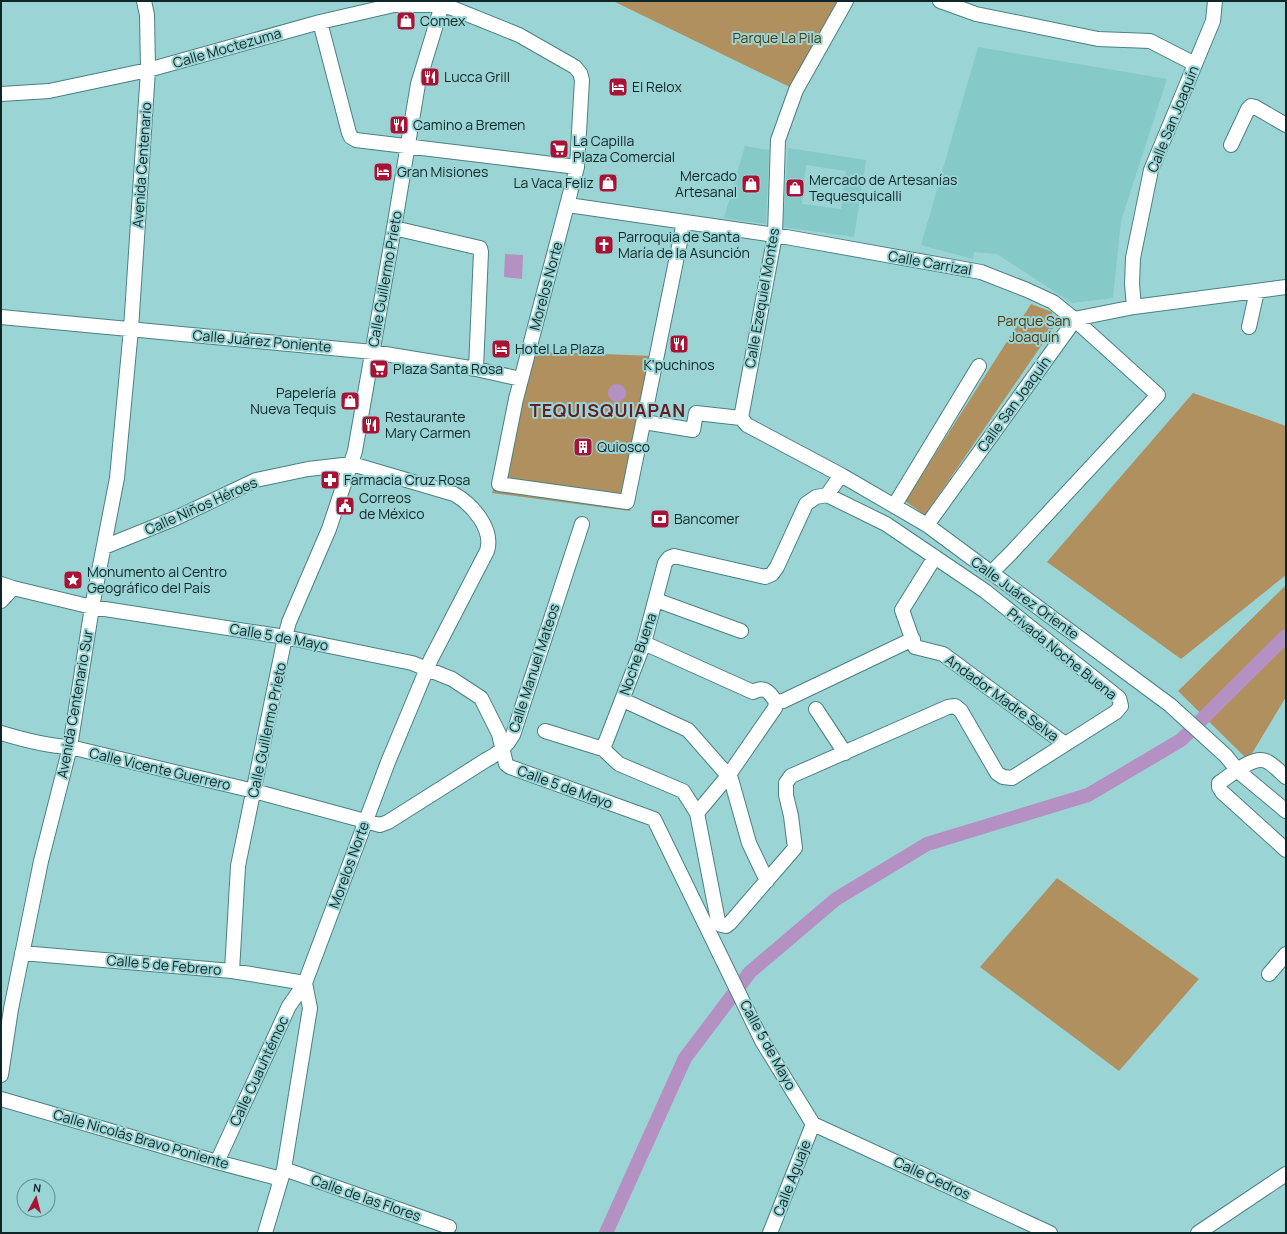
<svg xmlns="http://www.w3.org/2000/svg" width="1287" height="1234" font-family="Manrope,sans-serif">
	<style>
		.built { fill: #86c9c9; fill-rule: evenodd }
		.green { fill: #b1905f }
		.water { fill: #b591c3 }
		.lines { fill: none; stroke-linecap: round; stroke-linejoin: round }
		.canal { stroke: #b591c3; stroke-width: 14 }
		.minor-casing { stroke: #4a8182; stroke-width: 16 }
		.minor { stroke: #fff; stroke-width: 14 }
		.labels { text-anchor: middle; stroke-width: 4; stroke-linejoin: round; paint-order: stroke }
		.poi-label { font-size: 14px; fill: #0f2627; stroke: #9bd4d5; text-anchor: start }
		.park-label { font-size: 14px; fill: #51380c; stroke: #9bd4d5 }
		.street-label { font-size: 14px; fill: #0f2627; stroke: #9bd4d5 }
		.district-label { font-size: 18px; font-weight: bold; letter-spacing: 1px; fill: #631e27; stroke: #9bd4d5 }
	</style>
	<rect width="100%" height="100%" fill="#9bd4d5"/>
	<!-- built -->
	<path class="built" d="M978,47l189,32 -46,142 -8,77 -41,5 -75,-49 -23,-2 -1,7 -52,-14z
		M745,146l24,4 -3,74 -42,-6z
		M788,148l78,12 -12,77 -71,-10zM806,165l40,6 -5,38 -39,-5z"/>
	<!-- green -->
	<path class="green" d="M613,1h229l-50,87z
		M1031,304l21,8 2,15 -129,188 -20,-14z
		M530,351l123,5 -23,155 -138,-18z
		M1193,393l93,33v149l-105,84 -134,-97z
		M1286,585v112l-38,63 -70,-69z
		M1057,878l142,101 -80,92 -139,-104z"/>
	<!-- water -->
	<path class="water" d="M505,254l18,1 -1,24 -18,-2z
		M608 393a9 9 0 1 1 18 0a9 9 0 1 1-18 0Z"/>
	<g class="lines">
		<!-- canal -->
		<path class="canal" d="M606,1233l79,-175 65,-86 86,-73 91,-55 161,-49 93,-55 105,-104"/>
		<!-- minor casing -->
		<g class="minor-casing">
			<path id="minor" d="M940,1l36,13 122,25 52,2 45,23
				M320,22l29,111 2,4 5,3 221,27
				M1,94l48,-3 99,-21 172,-48 74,-17h48l10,3 67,27 56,32 5,6 2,7 -5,87 -61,232 -17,85 128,18 57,-280
				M1231,145l17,-36 3,-3 4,1 31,18
				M568,205l207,30 206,37 46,18 26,12 21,17 84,76 -147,158 -20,20
				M394,228l86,20 1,4 -5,117
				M1134,307l-2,-23 1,-26 18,-88 62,-149 2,-20
				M1,317l372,35 103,17 45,10
				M1249,327l8,-36
				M741,418l6,7 94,50 86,50 243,180 56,51 12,15 48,40
				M741,418l34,-183 3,-95 18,-50 50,-89
				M644,422l49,8 3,-17 45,5
				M827,495l59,29 99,67 134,107 2,8 -5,6 -104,66 -9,-1 -6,-4 -36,-62 -6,-5 -7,1 -157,69 -5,7v12l5,21 4,32 -65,75 -4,3 -5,-1 -3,-4 -21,-108 -14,-22 -64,-27 -16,-15 41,-106 21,-80 4,-5 5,-2 91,21 7,-3 5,-7 29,-63 10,-7 11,-2 14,-20
				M894,506l85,-140
				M927,525l142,-197 5,-9 60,-12 152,-20
				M104,547l72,-29 80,-38 52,-11 44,-5 102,30c18,10 40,35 33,57l-56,108 -43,103 -83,221 5,25 -26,161 -19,64
				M935,557l-33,53 13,37 28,7 122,90
				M1,584l12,4 79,19 193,30 127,26 40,16 29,19 18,36 7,30 4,3 144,52 108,222 51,83
				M656,600l85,31
				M1,601l12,-13
				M644,643l109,49c12,-7 17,1 23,10
				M623,700l65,30 43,49 18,64 18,38
				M776,702l7,-1 130,-62
				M816,709l29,44
				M545,731l58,18
				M1,733c23,7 45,13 69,14l184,44 126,34 8,-3 98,-62c12,-6 21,-14 27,-25l69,-211
				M1286,777c-6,-5 -13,-13 -20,-16 -13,-6 -35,14 -47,22v4l3,5 64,58
				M697,813l31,-37 47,-68 1,-6
				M22,953l210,18 73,12
				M232,971l6,-105 47,-229 4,-15 40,-93 26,-78 39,-223 24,-144 24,-79
				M1269,974l17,-20
				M1,1075l10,-66 30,-148 29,-114 22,-140 25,-129 14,-149 17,-259 -1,-55 -3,-14
				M1,1099l216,63 64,17
				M813,1124l237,109
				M217,1162l72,-156 16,-23
				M284,1169l165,58
				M770,1233l43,-109
				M1198,1233l88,-59"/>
		</g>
		<!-- minor -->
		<use href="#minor" class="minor"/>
	</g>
	<!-- icons -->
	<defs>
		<g id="shop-square" transform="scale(1)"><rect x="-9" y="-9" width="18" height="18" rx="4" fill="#a91135" stroke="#9bd4d5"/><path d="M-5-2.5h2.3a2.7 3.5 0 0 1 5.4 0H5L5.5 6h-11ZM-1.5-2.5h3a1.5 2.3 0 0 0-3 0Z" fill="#fff"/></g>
		<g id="restaurant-square" transform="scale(1)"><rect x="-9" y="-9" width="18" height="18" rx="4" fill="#a91135" stroke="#9bd4d5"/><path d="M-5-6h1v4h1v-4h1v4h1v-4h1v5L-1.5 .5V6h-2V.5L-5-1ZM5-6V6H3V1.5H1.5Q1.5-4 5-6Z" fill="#fff"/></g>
		<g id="hotel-square" transform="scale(1)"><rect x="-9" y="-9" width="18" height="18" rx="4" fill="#a91135" stroke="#9bd4d5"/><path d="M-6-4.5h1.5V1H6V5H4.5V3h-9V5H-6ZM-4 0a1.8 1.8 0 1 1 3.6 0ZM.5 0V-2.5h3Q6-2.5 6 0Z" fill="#fff"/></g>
		<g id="supermarket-square" transform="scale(1)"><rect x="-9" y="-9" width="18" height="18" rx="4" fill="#a91135" stroke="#9bd4d5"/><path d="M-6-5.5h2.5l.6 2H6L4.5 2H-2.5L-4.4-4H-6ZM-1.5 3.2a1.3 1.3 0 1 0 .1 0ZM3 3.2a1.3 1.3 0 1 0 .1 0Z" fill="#fff"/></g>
		<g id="church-square" transform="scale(1)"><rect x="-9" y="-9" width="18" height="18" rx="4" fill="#a91135" stroke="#9bd4d5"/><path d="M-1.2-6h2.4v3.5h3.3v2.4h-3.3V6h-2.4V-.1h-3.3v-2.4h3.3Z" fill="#fff"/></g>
		<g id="building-square" transform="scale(1)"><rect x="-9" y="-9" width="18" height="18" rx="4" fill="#a91135" stroke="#9bd4d5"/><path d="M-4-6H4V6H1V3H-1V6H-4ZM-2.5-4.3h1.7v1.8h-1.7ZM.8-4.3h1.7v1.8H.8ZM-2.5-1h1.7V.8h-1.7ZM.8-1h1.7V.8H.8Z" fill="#fff"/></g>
		<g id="pharmacy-square" transform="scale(1)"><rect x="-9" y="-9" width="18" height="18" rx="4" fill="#a91135" stroke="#9bd4d5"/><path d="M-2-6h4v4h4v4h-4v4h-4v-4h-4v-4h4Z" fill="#fff"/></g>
		<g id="civic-square" transform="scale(1)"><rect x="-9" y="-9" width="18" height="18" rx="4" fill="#a91135" stroke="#9bd4d5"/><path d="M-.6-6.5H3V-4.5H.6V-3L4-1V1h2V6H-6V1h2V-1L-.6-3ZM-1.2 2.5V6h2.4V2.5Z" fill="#fff"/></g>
		<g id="bank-square" transform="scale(1)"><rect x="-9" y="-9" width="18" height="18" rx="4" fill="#a91135" stroke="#9bd4d5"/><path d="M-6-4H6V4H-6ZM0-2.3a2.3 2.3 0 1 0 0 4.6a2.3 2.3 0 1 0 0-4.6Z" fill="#fff"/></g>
		<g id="sight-square" transform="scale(1)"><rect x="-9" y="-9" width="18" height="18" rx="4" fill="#a91135" stroke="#9bd4d5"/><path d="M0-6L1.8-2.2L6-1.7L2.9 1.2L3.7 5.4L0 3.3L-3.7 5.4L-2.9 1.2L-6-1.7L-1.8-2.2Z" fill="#fff"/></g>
	</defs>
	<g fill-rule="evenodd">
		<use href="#shop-square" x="406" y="21"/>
		<use href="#restaurant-square" x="430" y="77"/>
		<use href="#hotel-square" x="618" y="87"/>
		<use href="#restaurant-square" x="399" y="125"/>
		<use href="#supermarket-square" x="559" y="149"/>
		<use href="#hotel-square" x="383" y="172"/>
		<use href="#shop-square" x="608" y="183"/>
		<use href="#shop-square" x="751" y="184"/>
		<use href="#shop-square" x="795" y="188"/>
		<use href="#church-square" x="604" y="245"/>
		<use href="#restaurant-square" x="679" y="344"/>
		<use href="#hotel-square" x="501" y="349"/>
		<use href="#supermarket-square" x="379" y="369"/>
		<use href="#shop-square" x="350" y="401"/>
		<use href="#restaurant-square" x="371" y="425"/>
		<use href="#building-square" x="583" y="447"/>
		<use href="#pharmacy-square" x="330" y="480"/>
		<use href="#civic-square" x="345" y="506"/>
		<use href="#bank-square" x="660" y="519"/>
		<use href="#sight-square" x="73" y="580"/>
	</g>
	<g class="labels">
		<!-- poi labels -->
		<g class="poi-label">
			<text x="420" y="26">Comex</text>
			<text x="444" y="82">Lucca Grill</text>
			<text x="632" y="92">El Relox</text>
			<text x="413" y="130">Camino a Bremen</text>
			<text x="573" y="146">La Capilla<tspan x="573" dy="16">Plaza Comercial</tspan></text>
			<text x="397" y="177">Gran Misiones</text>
			<text x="737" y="181" text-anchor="end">Mercado<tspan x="737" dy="16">Artesanal</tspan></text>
			<text x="809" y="185">Mercado de Artesanías<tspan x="809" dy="16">Tequesquicalli</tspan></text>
			<text x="594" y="188" text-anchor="end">La Vaca Feliz</text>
			<text x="618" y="242">Parroquia de Santa<tspan x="618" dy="16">María de la Asunción</tspan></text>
			<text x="515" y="354">Hotel La Plaza</text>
			<text x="679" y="370" text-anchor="middle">K'puchinos</text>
			<text x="393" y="374">Plaza Santa Rosa</text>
			<text x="336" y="398" text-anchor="end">Papelería<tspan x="336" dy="16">Nueva Tequis</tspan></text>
			<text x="385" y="422">Restaurante<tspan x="385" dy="16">Mary Carmen</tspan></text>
			<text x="597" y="452">Quiosco</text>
			<text x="344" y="485">Farmacia Cruz Rosa</text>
			<text x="359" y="503">Correos<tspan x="359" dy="16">de México</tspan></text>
			<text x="674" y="524">Bancomer</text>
			<text x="87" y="577">Monumento al Centro<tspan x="87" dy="16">Geográfico del País</tspan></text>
		</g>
		<!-- park labels -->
		<g class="park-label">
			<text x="777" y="43">Parque La Pila</text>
			<text x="1034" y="326">Parque San<tspan x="1034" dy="16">Joaquín</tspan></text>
		</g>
		<!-- street labels -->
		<g class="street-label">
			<text transform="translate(227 48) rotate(-16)" y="5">Calle Moctezuma</text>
			<text transform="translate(1173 119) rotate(-68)" y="5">Calle San Joaquín</text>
			<text transform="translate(142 165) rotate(-86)" y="5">Avenida Centenario</text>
			<text transform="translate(930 263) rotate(10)" y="5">Calle Carrizal</text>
			<text transform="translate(385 279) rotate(-80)" y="5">Calle Guillermo Prieto</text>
			<text transform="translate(546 286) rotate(-75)" y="5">Morelos Norte</text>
			<text transform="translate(762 298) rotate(-80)" y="5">Calle Ezequiel Montes</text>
			<text transform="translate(262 341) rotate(5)" y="5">Calle Juárez Poniente</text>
			<text transform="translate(1014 404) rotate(-54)" y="5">Calle San Joaquín</text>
			<text transform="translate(201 506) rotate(-24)" y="5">Calle Niños Héroes</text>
			<text transform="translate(1025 598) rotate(36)" y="5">Calle Juárez Oriente</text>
			<text transform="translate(279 637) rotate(10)" y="5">Calle 5 de Mayo</text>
			<text transform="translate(638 654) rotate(-71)" y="5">Noche Buena</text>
			<text transform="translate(1062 654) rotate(39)" y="5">Privada Noche Buena</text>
			<text transform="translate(534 668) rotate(-72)" y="5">Calle Manuel Mateos</text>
			<text transform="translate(1002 698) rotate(36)" y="5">Andador Madre Selva</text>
			<text transform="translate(75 704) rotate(-80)" y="5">Avenida Centenario Sur</text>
			<text transform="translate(267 730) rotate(-78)" y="5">Calle Guillermo Prieto</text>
			<text transform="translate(160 769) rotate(13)" y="5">Calle Vicente Guerrero</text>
			<text transform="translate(565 787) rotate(20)" y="5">Calle 5 de Mayo</text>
			<text transform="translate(349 865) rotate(-70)" y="5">Morelos Norte</text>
			<text transform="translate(164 965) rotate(5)" y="5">Calle 5 de Febrero</text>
			<text transform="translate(768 1045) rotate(61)" y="5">Calle 5 de Mayo</text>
			<text transform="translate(259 1071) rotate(-65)" y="5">Calle Cuauhtémoc</text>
			<text transform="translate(141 1139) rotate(16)" y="5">Calle Nicolás Bravo Poniente</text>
			<text transform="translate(792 1178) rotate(-69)" y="5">Calle Aguaje</text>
			<text transform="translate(932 1178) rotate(25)" y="5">Calle Cedros</text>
			<text transform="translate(366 1198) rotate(19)" y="5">Calle de las Flores</text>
		</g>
		<!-- district labels -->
		<g class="district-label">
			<text x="608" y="417">TEQUISQUIAPAN</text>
		</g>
	</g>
	<!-- border -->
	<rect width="1287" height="1234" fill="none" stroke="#0f2627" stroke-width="4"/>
	<!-- north arrow -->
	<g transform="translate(36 1198) rotate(7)"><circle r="19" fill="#9bd4d5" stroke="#638e8f"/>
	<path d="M0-3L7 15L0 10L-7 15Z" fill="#a91135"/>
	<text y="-6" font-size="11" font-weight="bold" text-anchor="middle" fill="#0f2627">N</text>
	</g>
</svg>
